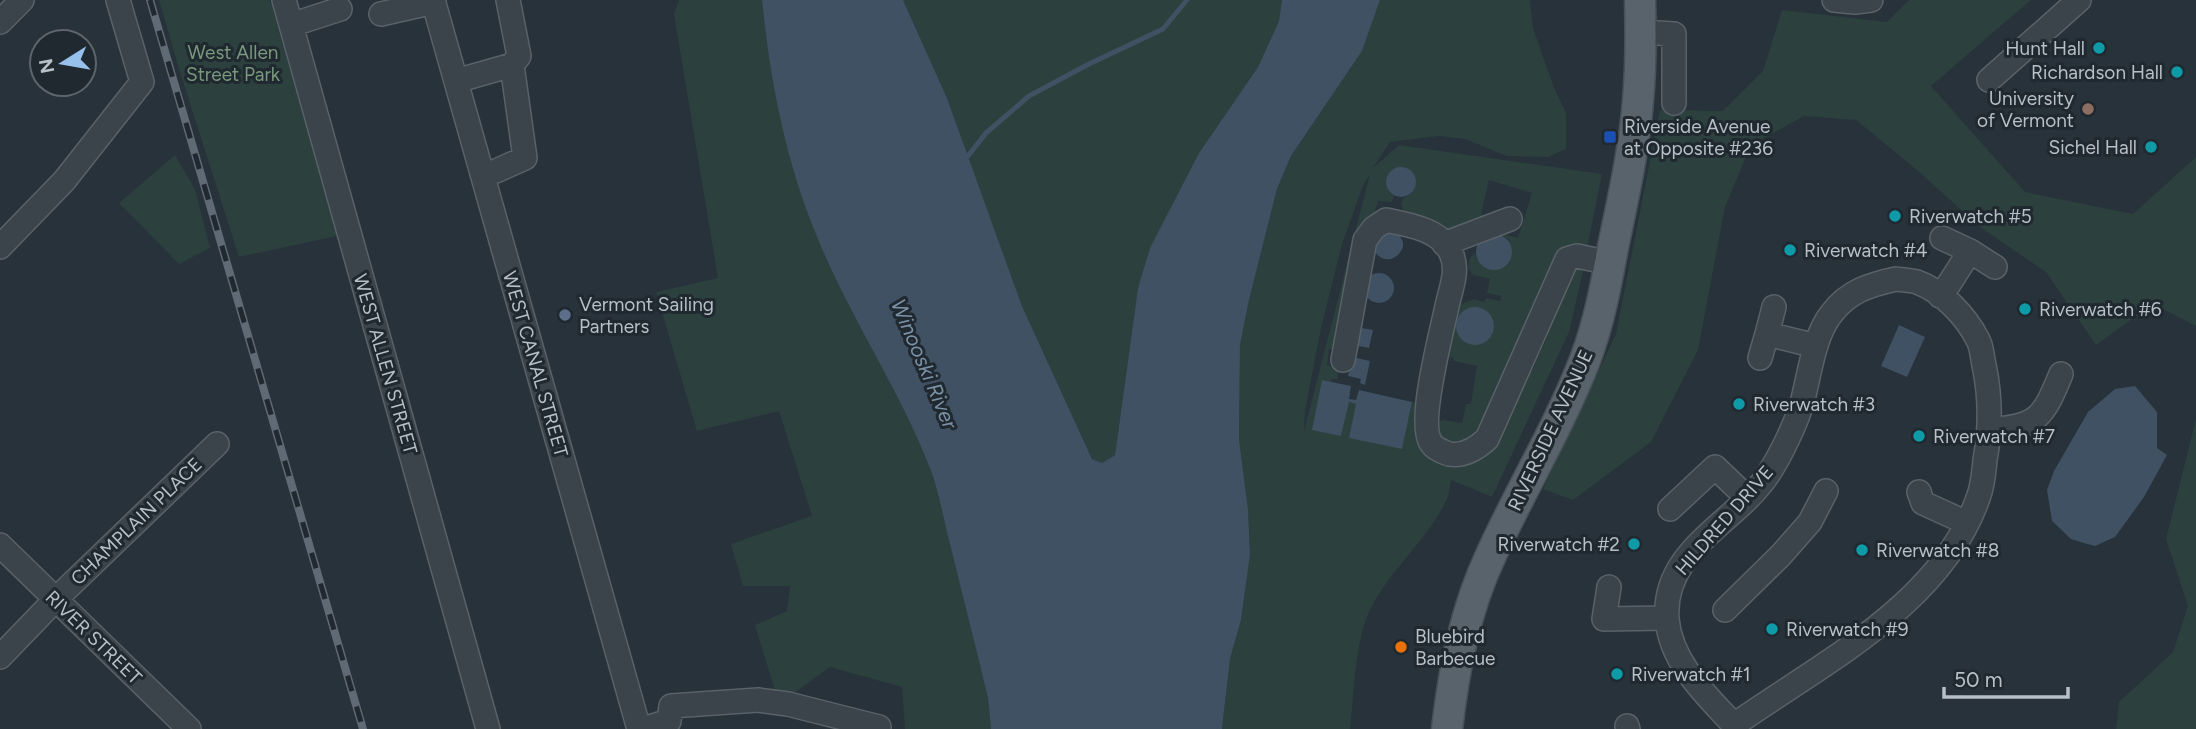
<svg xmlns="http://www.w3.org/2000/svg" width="2196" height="729" font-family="Figtree,sans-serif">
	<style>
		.green { fill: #2c403e; fill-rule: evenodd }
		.water { fill: #3f5162 }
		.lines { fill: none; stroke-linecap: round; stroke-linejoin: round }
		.stream { stroke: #3f5162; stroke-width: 5 }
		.minor-casing { stroke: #596169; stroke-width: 26 }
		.major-casing { stroke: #474f57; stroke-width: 33 }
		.minor { stroke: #3b434b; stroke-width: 23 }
		.major { stroke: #59636b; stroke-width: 30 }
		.rail-casing { stroke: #5f6a74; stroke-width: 8 }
		.rail { stroke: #202830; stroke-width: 5; stroke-dasharray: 16; stroke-linecap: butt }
		.culture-dot { fill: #0f9aa8; stroke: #202830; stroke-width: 2.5 }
		.education-dot { fill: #8d6e63; stroke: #202830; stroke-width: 2.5 }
		.transit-dot { fill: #1a4fb4; stroke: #202830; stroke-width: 2.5 }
		.service-dot { fill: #5c6f8a; stroke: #202830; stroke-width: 2.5 }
		.food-dot { fill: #e8710a; stroke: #202830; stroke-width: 2.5 }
		.labels { text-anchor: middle; stroke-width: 6; stroke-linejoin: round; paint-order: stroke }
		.poi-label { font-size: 19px; fill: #b7bfc7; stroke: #202830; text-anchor: start }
		.park-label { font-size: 19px; fill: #78997c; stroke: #202830 }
		.street-label { font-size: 19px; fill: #b7bfc7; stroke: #202830 }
		.water-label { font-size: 21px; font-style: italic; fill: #7b92a6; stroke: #202830 }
	</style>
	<rect width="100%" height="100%" fill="#27323b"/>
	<!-- green -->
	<path class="green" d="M159,0h111l67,236 -98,21 -60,-188z
		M679,0h83c8,80 25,162 55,237 33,81 83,153 114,234 9,25 13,52 20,77 12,50 25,100 37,150l3,31h-86l-3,-42 -72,-20 -51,37 -24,-79 32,-14 3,-25h-47l-12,-42 81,-28 -33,-105 -82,20 -41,-139 62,-14 -44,-264z
		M903,0h379l-3,21 -21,46 -59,86 -61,135 -23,167 -13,8 -10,-4 -70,-153 -75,-208z
		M1380,0h150l3,28 20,57 13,28v36l-18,8 -41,-1 -42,-17 -26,-3 -49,6 -17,26 26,-23 203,29 -15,75 -8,-1 -101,185c-16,14 -25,14 -42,2v-11l7,-4 19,3 4,-19h5l6,-38 -24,-5 1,-3 -9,-1 14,-52 15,-6 10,3 2,-4 14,3 1,-5 -14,-3 3,-14 -17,-4 -5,-8 2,-9 5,-5 2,7 32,-20 -10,-7 19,5 14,-45 -43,-13 -8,34 10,4 -43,15 -42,-15 -5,-13 2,-7c14,-5 17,-19 5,-29 -21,0 -23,3 -19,23l5,4 -2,6 -14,-1 -44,148h-5l-2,16 12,4 -2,11 -5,-1 -1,3 -8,-1 18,55 7,-34 8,2 45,45 11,-47 4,1 -2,21 6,21 38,16 67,-92 7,2 16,-36 -6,-4 29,-64h13l-15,65 -77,165 -41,-17c-1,7 -2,15 -5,21 -20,41 -57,69 -77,111 -14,30 -15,83 -19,117h-128l8,-70 11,-39 9,-65 -2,-46 -9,-70 1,-94 9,-45 28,-111 14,-33 71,-105zM1370,174l-66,257 1,-20 16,-83 21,-84 22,-61z
		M1909,0h122l-100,86 94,106 108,22 63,-57v169l-43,-22 -57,41 -50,-73 -66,-45 -63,-57 -61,-50 -52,-4 -53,29 -26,62 -27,143 -47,92 -78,58 -30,-11 73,-155 44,-224 63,1 40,-40 19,-61 105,12z
		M175,155l20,34 15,59 -31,16 -60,-61z
		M2196,419v310h-80l3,-27 54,-50 15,-46 -22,-67z"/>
	<!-- water -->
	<path class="water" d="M762,0h141l44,98 75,208 70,153 10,4 13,-8 23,-167 12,-40 49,-95 59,-86 21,-46 3,-21h98l-18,51 -71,105 -14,33 -28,111 -9,45 -1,94 9,70 2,46 -9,65 -11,39 -8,70h-231l-3,-31c-12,-50 -25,-100 -37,-150 -7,-25 -11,-52 -20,-77 -31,-81 -81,-153 -114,-234 -31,-75 -47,-156 -55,-237z
		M1386 182a15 15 0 1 1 30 0a15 15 0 1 1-30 0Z
		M1380,231l19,3 4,8v5c-6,15 -22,17 -30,2z
		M1476 252a18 18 0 1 1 36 0a18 18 0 1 1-36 0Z
		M1364 288a15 15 0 1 1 30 0a15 15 0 1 1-30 0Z
		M1456 326a19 19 0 1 1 38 0a19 19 0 1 1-38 0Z
		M1358,322l5,1 -1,5 11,2 -4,18 -10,-2 -1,4 -6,-1z
		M1899,325l26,12 -18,40 -26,-11z
		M1352,357l18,4 -5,24 -5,-2 1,-4 -13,-3z
		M1322,380l29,6 -2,13 7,1 3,-10 53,12 -10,47 -53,-11 7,-34 -7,-2 -8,34 -29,-6z
		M2135,386l22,26v36l10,7 -23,42 -29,40 -20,9 -8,-2 -16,-5 -19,-18 -5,-31 7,-19 34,-59 27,-23z"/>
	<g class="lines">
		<!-- stream -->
		<path class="stream" d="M964,161l22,-28 43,-37 60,-32 74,-35 24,-29"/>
		<!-- minor casing -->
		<g class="minor-casing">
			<path id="minor" d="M284,0l204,729
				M433,0l206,729
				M508,0l11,56 -7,9
				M1834,0l21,2 16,-2
				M381,14l53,-12
				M0,22l22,-22
				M291,25l49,-16
				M1641,32l33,2v69
				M1989,80l90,-80
				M456,81l56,-16 13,93 -29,13 -14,3
				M1942,238l28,13
				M1444,244l66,-25
				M0,247l64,-66 78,-99 -24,-82
				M1896,279c6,1 14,1 21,3 25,9 49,34 61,58 4,7 4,17 6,25 7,33 7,62 1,95 -1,10 -2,22 -5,32 -34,110 -158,171 -246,233 -28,-30 -63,-62 -67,-106 -5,-69 67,-95 100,-143 13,-19 31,-56 36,-77 7,-27 11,-64 29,-86 17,-22 37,-28 64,-34z
				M1940,296l9,-12 21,-33 25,16
				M1767,334l7,-27
				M1760,358l7,-24 49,12
				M1343,360l22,-120 9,-12 12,-8c23,5 54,9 65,33 8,17 0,35 -4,53 -5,25 -30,117 -16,137 3,5 12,9 18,11 15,3 28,-6 38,-15l80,-180 10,-3 33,7
				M1991,429c47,-1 53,-14 70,-55
				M1919,492l4,11 44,20
				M1670,509l45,-42 23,22 11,6
				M0,545l189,184
				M1609,587l-5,32 63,-1
				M1725,610l56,-55 29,-33 16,-31
				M0,657l56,-58 161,-155
				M1627,726l1,3
				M643,729l26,-8 2,-15 87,-6 30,4 91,23"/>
		</g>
		<!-- major casing -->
		<g class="major-casing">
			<path id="major" d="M1447,729c7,-60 18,-119 44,-174 30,-66 68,-128 94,-195 14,-37 21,-75 28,-113 10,-48 21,-97 25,-146 3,-34 3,-67 2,-101"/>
		</g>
		<!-- minor -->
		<use href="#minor" class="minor"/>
		<!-- major -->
		<use href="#major" class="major"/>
		<!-- rail casing -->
		<g class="rail-casing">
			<path id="rail" d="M150,0l213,729"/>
		</g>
		<!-- rail -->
		<use href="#rail" class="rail"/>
	</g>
	<!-- markers -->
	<g class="culture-dot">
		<circle cx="2099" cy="48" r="7"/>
		<circle cx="2177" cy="72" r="7"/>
		<circle cx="2151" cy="147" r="7"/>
		<circle cx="1895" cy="216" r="7"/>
		<circle cx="1790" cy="250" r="7"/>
		<circle cx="2025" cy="309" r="7"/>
		<circle cx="1739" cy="404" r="7"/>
		<circle cx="1919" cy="436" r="7"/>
		<circle cx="1634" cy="544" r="7"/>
		<circle cx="1862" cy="550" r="7"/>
		<circle cx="1772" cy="629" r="7"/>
		<circle cx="1617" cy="674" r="7"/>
	</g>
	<circle class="education-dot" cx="2088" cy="109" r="7"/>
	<rect class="transit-dot" x="1603" y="130" width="14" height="14" rx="3.5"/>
	<circle class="service-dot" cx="565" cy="315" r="7"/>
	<circle class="food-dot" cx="1401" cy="647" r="7"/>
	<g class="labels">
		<!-- poi labels -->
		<g class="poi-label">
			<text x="2085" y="55" text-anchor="end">Hunt Hall</text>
			<text x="2163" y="79" text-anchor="end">Richardson Hall</text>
			<text x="2074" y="105" text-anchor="end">University<tspan x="2074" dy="22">of Vermont</tspan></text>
			<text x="1624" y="133">Riverside Avenue<tspan x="1624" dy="22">at Opposite #236</tspan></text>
			<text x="2137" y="154" text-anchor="end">Sichel Hall</text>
			<text x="1909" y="223">Riverwatch #5</text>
			<text x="1804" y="257">Riverwatch #4</text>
			<text x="579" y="311">Vermont Sailing<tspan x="579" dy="22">Partners</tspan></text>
			<text x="2039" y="316">Riverwatch #6</text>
			<text x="1753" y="411">Riverwatch #3</text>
			<text x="1933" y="443">Riverwatch #7</text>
			<text x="1620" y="551" text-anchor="end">Riverwatch #2</text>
			<text x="1876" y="557">Riverwatch #8</text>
			<text x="1786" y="636">Riverwatch #9</text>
			<text x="1415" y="643">Bluebird<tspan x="1415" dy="22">Barbecue</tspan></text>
			<text x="1631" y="681">Riverwatch #1</text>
		</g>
		<!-- park labels -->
		<g class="park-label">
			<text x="233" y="59">West Allen<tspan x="233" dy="22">Street Park</tspan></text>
		</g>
		<!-- street labels -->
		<g class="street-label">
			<text transform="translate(386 364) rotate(74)" y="7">WEST ALLEN STREET</text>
			<text transform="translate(536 364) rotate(74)" y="7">WEST CANAL STREET</text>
			<text transform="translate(1550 430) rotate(-65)" y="7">RIVERSIDE AVENUE</text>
			<text transform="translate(1724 520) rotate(-49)" y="7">HILDRED DRIVE</text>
			<text transform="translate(136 521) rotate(-44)" y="7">CHAMPLAIN PLACE</text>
			<text transform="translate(94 637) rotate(44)" y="7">RIVER STREET</text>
		</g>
		<!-- water labels -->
		<g class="water-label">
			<text transform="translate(924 364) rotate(67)" y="7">Winooski River</text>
		</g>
	</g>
	<!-- north arrow -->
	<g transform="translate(63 63) rotate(259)"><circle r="33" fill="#202830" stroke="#5c646c" stroke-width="2"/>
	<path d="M0-5L12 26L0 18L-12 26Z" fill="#97c1eb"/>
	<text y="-10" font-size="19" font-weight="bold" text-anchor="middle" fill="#b7bfc7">N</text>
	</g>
	<!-- scale -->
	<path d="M1944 687v10h124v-10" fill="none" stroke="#b7bfc7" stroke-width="3.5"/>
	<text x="1954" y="687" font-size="21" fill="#b7bfc7" stroke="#202830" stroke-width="5" paint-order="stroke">50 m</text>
</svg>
